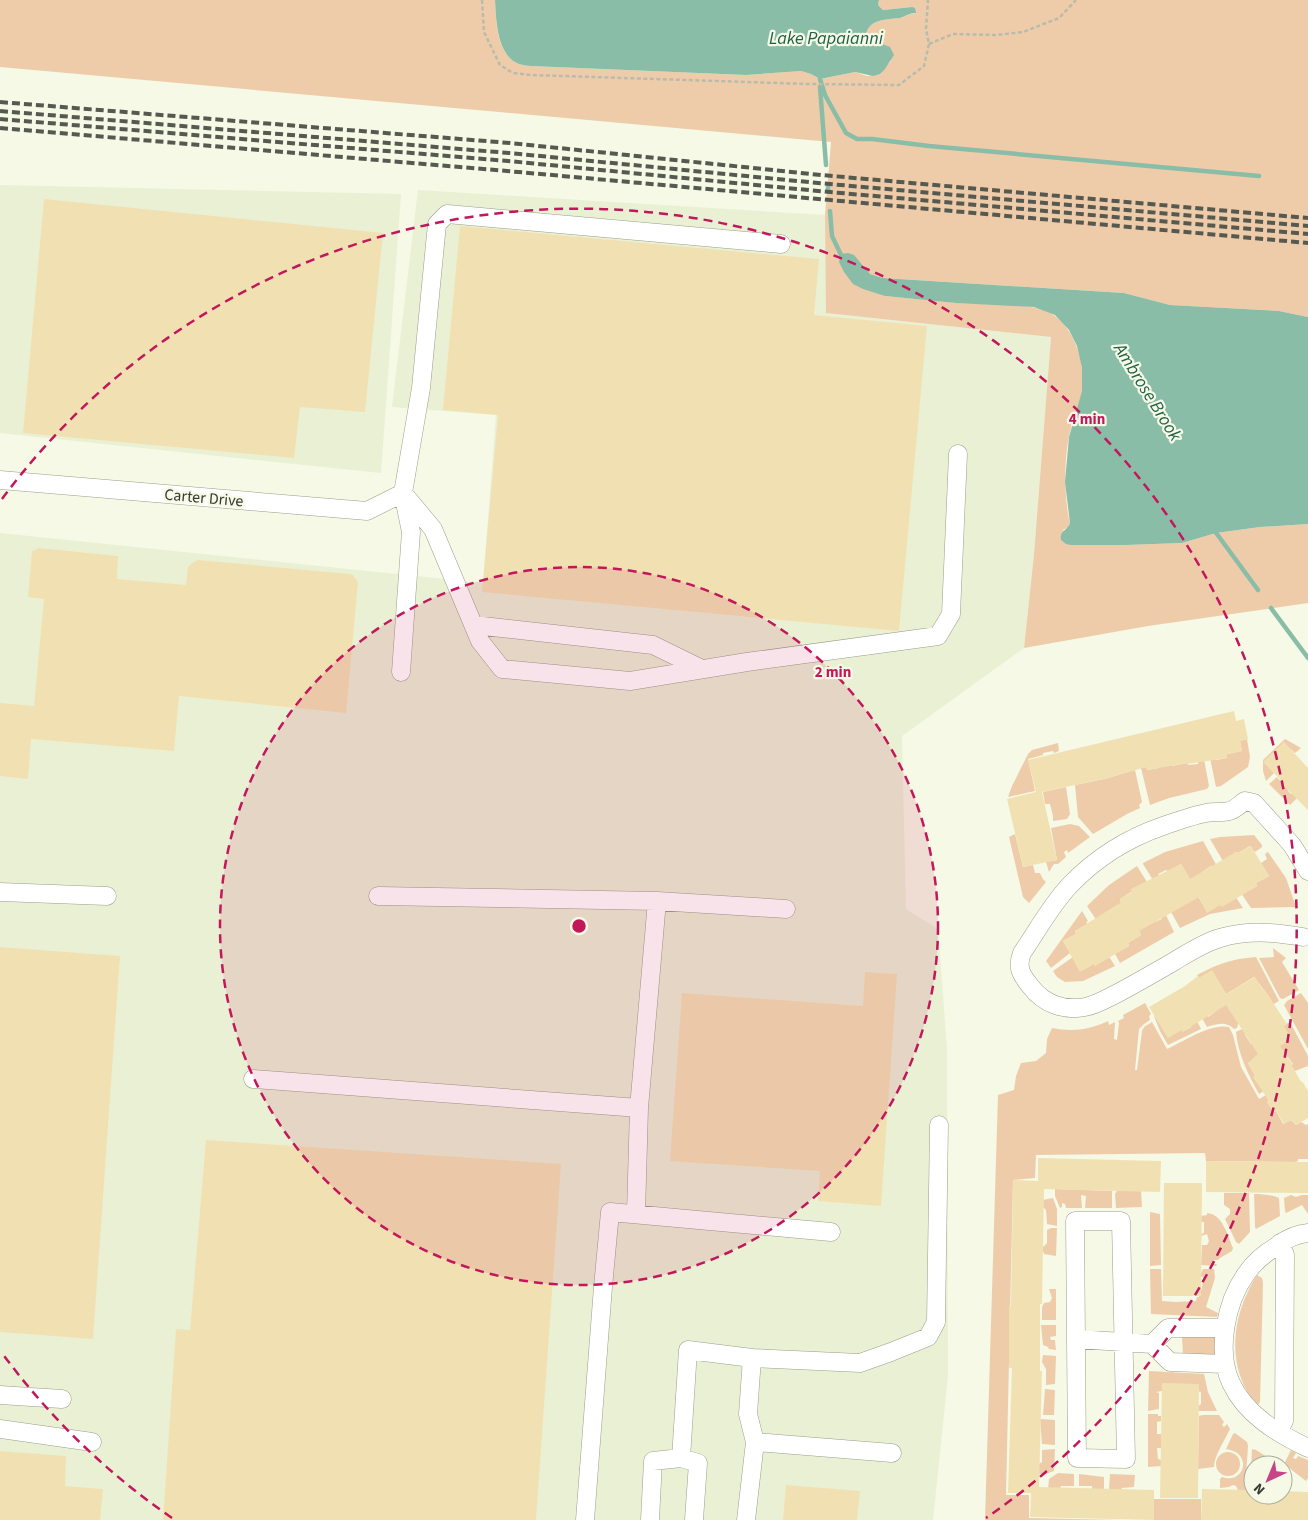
<svg xmlns="http://www.w3.org/2000/svg" width="1308" height="1520" font-family="'Source Sans 3',sans-serif">
	<style>
		.built { fill: #eaf0d3 }
		.green { fill: #eca }
		.water { fill: #89bda7 }
		.lines { fill: none; stroke-linecap: round; stroke-linejoin: round }
		.stream { stroke: #89bda7; stroke-width: 4.5 }
		.building { fill: #f1e1b2 }
		.minor-casing { stroke: #9a9e8b; stroke-width: 19 }
		.path { stroke: #b9bcac; stroke-width: 2.5; stroke-dasharray: 4 2.5; stroke-linecap: butt }
		.minor { stroke: #fff; stroke-width: 18 }
		.rail { stroke: #56594f; stroke-width: 4; stroke-dasharray: 8 4; stroke-linecap: butt }
		.ring { fill: none; stroke: #c2185b; stroke-width: 2.5; stroke-dasharray: 9 6 }
		.labels { text-anchor: middle; stroke-width: 4.5; stroke-linejoin: round; paint-order: stroke }
		.street-label { font-size: 16px; fill: #383a32; stroke: #f5f9e5 }
		.water-label { font-size: 18px; font-style: italic; fill: #1f5f49; stroke: #f5f9e5 }
		.centre { fill: #c2185b; stroke: #f5f9e5; stroke-width: 2.5 }
		.ring-label { font-size: 15px; text-anchor: middle; font-weight: bold; fill: #c2185b; stroke: #f5f9e5; stroke-width: 4.5; stroke-linejoin: round; paint-order: stroke }
	</style>
	<rect width="100%" height="100%" fill="#f5f9e5"/>
	<!-- built -->
	<path class="built" d="M0,185l401,9 -20,279 -381,-40z
		M418,190l407,25 2,98 224,24 -17,217 -10,94 -122,88 4,173 32,20 9,119 1,328 -15,144h-933v-987l483,50 13,-168 -104,-8z"/>
	<!-- green -->
	<path class="green" d="M0,0h495c1,20 1,55 24,64 4,1 8,2 12,2l215,9 55,-4 10,3 9,5 35,-7 12,4 13,-2 11,-13 -11,-17 -10,-5 -4,-4c3,-17 21,-15 34,-17 6,-1 9,-5 15,-4l-3,-7 -29,3 -5,-5 1,-5h429v317l-29,-6 -109,-6 -46,-12 -241,-15 -13,-4 -10,-13 25,35c24,2 49,5 73,7 25,1 77,-2 97,13 21,15 31,51 27,76 -3,15 -10,29 -13,44 -5,24 -5,63 1,87l-2,4 -5,3 8,15h55l56,-2 34,-10 44,-6 48,-3v79l-160,23 -124,22 10,-94 17,-217 -225,-24 -1,-98 6,-73 -831,-75z
		M1247,739l3,18 -2,10 -27,19 -5,1 -6,-29 6,2 11,-2v-4l15,-3 -2,-10z
		M1285,739l16,9 -6,5 -11,-10 -20,19 10,11 -8,8 -3,-10v-11z
		M1058,743l1,8 -5,2 -1,-2 -10,2v2l-15,4 7,32 -27,6 4,-11 16,-32 4,-4z
		M1204,759l5,27 -2,3 -38,9 -19,7 -9,-37 5,-1 2,3 10,-2 13,-6 1,4 15,-3 1,2 10,-1v-4z
		M1135,770l7,32 -3,3 1,3 -13,6 -34,20 -15,-17 -3,-32 29,-6z
		M1277,777l8,10 3,1v3l3,3 1,-1 5,5 -7,7 -21,-21z
		M1066,787l4,27 -3,5 -14,2v-5l-3,-12h-5l-2,-12z
		M1070,824l9,2 11,11 -22,16 -1,-3 -3,2 2,5 -8,7h-4l-5,8 -3,-10 11,-2 -6,-32z
		M1015,834l8,33 10,-2 2,8h5l3,6 3,3 -17,21 -6,-6 -14,-60z
		M1254,835l8,10v2l-7,5 -5,-6 -12,7 -2,-1 -13,9 -13,-22 10,-2z
		M1203,841l14,25 -4,2 -2,-2 -9,6 1,2 -12,7 -10,-17 -13,7 -2,-1 -8,4 1,1 -6,5 -10,-16v-1l22,-11z
		M1268,852l18,26 10,29 -45,1 -10,-15 9,-3 7,-4 -1,-3 13,-7 -8,-13 6,-4 -2,-5z
		M1137,866l10,16 -27,17v8l-23,14 -10,-15 22,-21z
		M1194,889l13,23 28,-16 8,12 -33,6 -30,14 -10,-18z
		M1082,911l6,10 -2,1 3,4h-5l-9,5 1,3 -13,7 7,12 -19,15 -5,-7z
		M1165,913l9,19 -54,31 -6,-11 6,-1 9,-5 -1,-3 13,-8 -3,-6 24,-10 -2,-3z
		M1273,948l13,10 -4,4 17,28 -16,9 -3,-1 -21,-40 15,-1z
		M1108,955l7,11 -32,15 -18,1 -8,-5 -4,-6 20,-14 21,7 1,2z
		M1256,957l23,44 -7,4 -2,-7 -16,-21 -28,17 -14,-23 -13,7 -2,-3c21,-11 34,-16 59,-18z
		M1301,993l7,10v46l-24,-44 3,-4z
		M1228,1002l11,18 -2,8 -3,1c-8,-8 -17,-5 -27,-2l-5,-9 5,-3 1,2z
		M1145,1003l6,11 -2,2 1,4 -6,4 -5,5 -4,41h2l5,-39 2,-4 8,-5 15,27c17,-8 44,-26 62,-22l4,8 8,32 18,32 7,-4 3,6 -2,1 7,10 2,-1 7,13 8,-4 5,5 5,-3 5,3 2,-1v35h-10v2l-3,1 -89,-1 -1,-8 -169,2 -1,23 -22,2 -7,315h23v23l92,2h-136l13,-425 16,-5 2,-14 5,-13 15,-2 10,-8 1,-14 5,-11c20,4 37,2 56,-7l1,4 6,-3 -1,17 3,1 2,-17 -1,-2 6,-3 -1,-3z
		M1154,1016l28,14v2l9,-5v-2l6,-4 4,8 -33,16 -8,-14z
		M1290,1022l18,34v10l-13,5 -4,-5 2,-2 -5,-7h-2l-7,-12 4,-19z
		M1244,1028l3,5 -2,2 6,9 2,-1 7,13 -12,7 16,28 -5,3c-11,-20 -21,-40 -23,-62z
		M1055,1189l57,2v17h-27l1,-12 -5,-1 1,13h-16l-1,-4 -3,-1v4l-2,1 -5,-12z
		M1117,1191h24l1,16 -26,1 -1,-14z
		M1224,1193h25l1,39 -11,12 -3,-2 -11,-23 5,-5v-5l-6,-4z
		M1254,1194c9,0 18,1 25,4l1,18 -24,13 -1,-2z
		M1291,1195l5,2 6,-2h6v19l-6,-9 -16,8 -1,-2 -1,-13z
		M1053,1198l4,11v17l-10,-2 -1,-14 -4,-4 1,-6z
		M1150,1212l10,2 1,51 -11,1z
		M1207,1213c16,1 21,24 26,35l-1,3 -12,7 -2,2h-5l1,4h3l-1,2 -15,-1 1,-20h5l2,-4 -2,-7 -6,2v-2l3,-1v-11h-3v-6l6,-1z
		M1051,1228h6l-1,28 -12,-2 -2,-6 5,-5v-13z
		M1150,1269h11l1,32 14,1 20,-1 1,-4h2l1,-7 2,-1 1,-12 -3,-1 3,-7h11l1,9 -9,29 12,6 -1,4 -66,-3z
		M1257,1275l5,3 1,5 -3,119 -3,4c-32,-39 -26,-90 0,-131z
		M1049,1289h7v31h-14v-13l2,-4 6,-1 2,-4z
		M1041,1325h15v11l-6,1 1,3h4l1,10 -7,-1 -1,-2 -5,-2z
		M1216,1333l1,23h-34l-1,-20z
		M1043,1355l13,1 -1,28 -9,1v-16l-4,-7z
		M1149,1371l55,3 4,18 9,19h-18l-1,-5 3,-2v-12l-39,-9v8l-6,1 3,1v16l-11,2z
		M1045,1389l10,1 -1,25h-11z
		M1148,1414h10v2h3v5l-4,1v12h4v14h-4l1,11 3,1v6l-13,1z
		M1203,1415h16l5,7 -2,3 2,2 3,-3 3,5c-5,11 -16,27 -16,38l-16,2 1,-53z
		M1040,1419l15,1v25l-13,-1z
		M1235,1433l12,9 1,4 -3,44h-7l-2,-4 -3,-1 -4,2 -9,1v-9l2,-2c22,8 32,-24 4,-28l7,-15z
		M1055,1449l-1,22 -9,3h-7l1,-10 3,-2v-12z
		M1252,1449l4,1 19,12v3h-22v25h-3z
		M1291,1450l5,3 -3,5 3,1 2,-3 10,4v18l-2,3 -22,-17z
		M1216 1464a12 12 0 1 1 24 0a12 12 0 1 1-24 0Z
		M1058,1473l16,1v12h-13l-1,3h-12l1,-10z
		M1079,1474l25,3v13l-12,-1v-3h-13z
		M1110,1474l25,1 -1,12 -12,1 -1,2h-12z
		M1154,1499h47v20l14,1h-61z"/>
	<!-- water -->
	<path class="water" d="M495,0h384l-1,5 5,5 29,-3 3,1 1,5c-6,0 -10,3 -16,5 -13,2 -31,0 -34,17l4,4 20,8 4,8 -9,14 -5,5 -7,2 -18,-4 -35,7 -9,-5 -10,-3 -55,4 -215,-9c-4,0 -8,-1 -12,-2 -22,-8 -23,-44 -24,-64z
		M848,253l6,2 16,19 13,4 241,15 46,12 109,6 29,6v207l-48,3 -44,6 -34,10 -56,2h-55l-5,-1 -5,-4c-2,-9 6,-9 9,-17l-5,-41 4,-45 13,-46v-23l-5,-22 -8,-16 -14,-15 -21,-8 -78,-4 -71,-7 -22,-7 -10,-5 -9,-12 -5,-10 2,-8z"/>
	<g class="lines">
		<!-- stream -->
		<path class="stream" d="M820,79l5,16 21,38 11,6h15l57,7 330,30
			M820,87l6,78
			M828,186v4
			M830,211l2,25 11,23
			M1214,530l44,60
			M1271,608l37,50"/>
	</g>
	<!-- building -->
	<path class="building" d="M44,199l339,34 -18,179 -65,-5 -6,51 -271,-25z
		M460,226l359,33 -5,56 113,11 -28,305 -417,-39 16,-177 -55,-5z
		M39,548l79,8 -1,23 69,6 2,-18 4,-4 6,-3 152,14 3,1 5,7 -12,131 -167,-17 -5,55 -143,-12 -3,40 -28,-3v-73l34,3 10,-107 -16,-2 4,-46z
		M1234,711l2,10 8,-2 4,20 -8,2 2,10 -15,3v4l-40,6v-1l-40,7 -1,-3 -38,11 -66,14 15,68 -34,7 -16,-68 29,-7 -8,-32z
		M1284,742l24,26v42l-26,-26 1,-2 -20,-20z
		M1251,846l18,30 -13,7 1,3 -35,21 -2,-2 -13,8 -8,-16 -60,34 2,4 -13,8 1,3 -34,20 -1,-2 -14,8 -17,-31 13,-7 -1,-3 45,-28v-4l12,-7 -1,-3 50,-25 9,15 46,-27 2,1z
		M0,947l120,9 -27,383 -93,-7z
		M1212,970l14,24 29,-17 8,13 1,-1 23,35 -3,2 7,13 -11,7 13,19 -1,1 9,16 1,-1 6,10v27l-12,7 -5,-5 -7,4 -8,-13 -2,1 -7,-10 2,-1 -16,-24 2,-2 -7,-12 10,-9 -32,-49 -44,27v-2l-14,8 -19,-31 36,-21 13,-10 1,2z
		M865,972l32,2 -16,232 -63,-5 2,-30 -150,-10 12,-168 181,13z
		M206,1140l355,24 -25,356h-373l13,-191 14,1z
		M1038,1158l123,3 -1,31 -116,-3 -2,115h-2v67h2l-3,116 115,3v30l-124,-3 1,-24h-23l4,-125h-3v-62h2l2,-126 25,1z
		M1206,1161l102,1v31l-102,-1z
		M1164,1183h38l-1,113h-38z
		M1162,1383l37,1 -1,114h-38z
		M0,1451l66,5 -1,30 38,3 -3,31h-100z
		M786,1485l74,6 -3,29h-74z
		M1202,1489l51,1v5h30v-4l25,1v28h-107z"/>
	<g class="lines">
		<!-- minor casing -->
		<g class="minor-casing">
			<path id="minor" d="M0,480l367,31 36,-18
				M403,493l30,36 47,112 22,28 128,12 117,-19 191,-26 13,-22 7,-160
				M474,625l179,20 49,24
				M401,672l10,-140 -8,-39 18,-105 16,-164 10,-10 334,30
				M0,892l107,4
				M378,896l279,5
				M1303,937c-29,-5 -55,-7 -83,1 -17,5 -32,15 -47,24 -19,11 -38,22 -57,32 -10,5 -20,11 -31,13 -21,4 -41,-3 -54,-20 -9,-11 -15,-19 -9,-34 15,-22 29,-48 48,-68 26,-27 58,-47 93,-59 14,-5 28,-10 43,-13 8,-2 16,0 23,-2 6,-1 11,-7 16,-10l9,2 38,42 16,26
				M253,1079l386,29 -3,106
				M639,1108l18,-207 129,8
				M1075,1221h46l5,238 -49,-1z
				M1308,1233c-12,1 -22,6 -31,13 -12,7 -23,16 -31,28 -20,28 -30,77 -15,109 15,32 46,50 77,65
				M1077,1339l75,5 18,18 55,2
				M1152,1344l16,-16h57
				M0,1395l62,4
				M0,1429l92,13
				M1278,1432l6,-11 1,-166 -5,-12
				M755,1442l-7,-28 4,-56 108,5 31,-11 37,-15 8,-15 3,-197
				M681,1458l17,5 -4,57
				M585,1520l18,-233 7,-75 221,20
				M650,1520l3,-59 28,-3 7,-108 64,8
				M746,1520l9,-78 137,11"/>
		</g>
		<!-- path -->
		<path class="path" d="M482,0l2,32 16,33 13,8 18,2 278,9 90,1 25,-19 5,-22 -3,-15 2,-29
			M929,44l24,-10 44,1 26,-3 36,-14 17,-18"/>
		<!-- minor -->
		<use href="#minor" class="minor"/>
		<!-- rail -->
		<path class="rail" d="M0,102l510,41 311,32 487,43
			M0,111l509,42 309,30 490,43
			M0,119l508,42 310,30 490,43
			M0,128l507,43 801,72"/>
	</g>
	<!-- distance rings -->
	<circle cx="579" cy="926" r="359" fill="#c2185b" fill-opacity=".12"/>
	<g class="ring">
		<circle cx="579" cy="926" r="359"/>
		<path d="M172 1518A718 718 0 0 1 2 1353M2 499A718 718 0 1 1 986 1518"/>
	</g>
	<g class="labels">
		<!-- street labels -->
		<g class="street-label">
			<text transform="translate(204 497) rotate(5)" y="6">Carter Drive</text>
		</g>
		<!-- water labels -->
		<g class="water-label">
			<text x="826" y="44">Lake Papaianni</text>
			<text transform="translate(1148 392) rotate(58)" y="6">Ambrose Brook</text>
		</g>
	</g>
	<circle cx="579" cy="926" r="8" class="centre"/>
	<g class="ring-label">
		<text x="1087" y="424">4 min</text>
		<text x="833" y="677">2 min</text>
	</g>
	<!-- north arrow -->
	<g transform="translate(1268 1480) rotate(224)"><circle r="24" fill="#f5f9e5" stroke="#a9ad9d"/>
	<path d="M0-4L9 19L0 12L-9 19Z" fill="#c84489"/>
	<text y="-8" font-size="14" font-weight="bold" text-anchor="middle" fill="#383a32">N</text>
	</g>
</svg>
